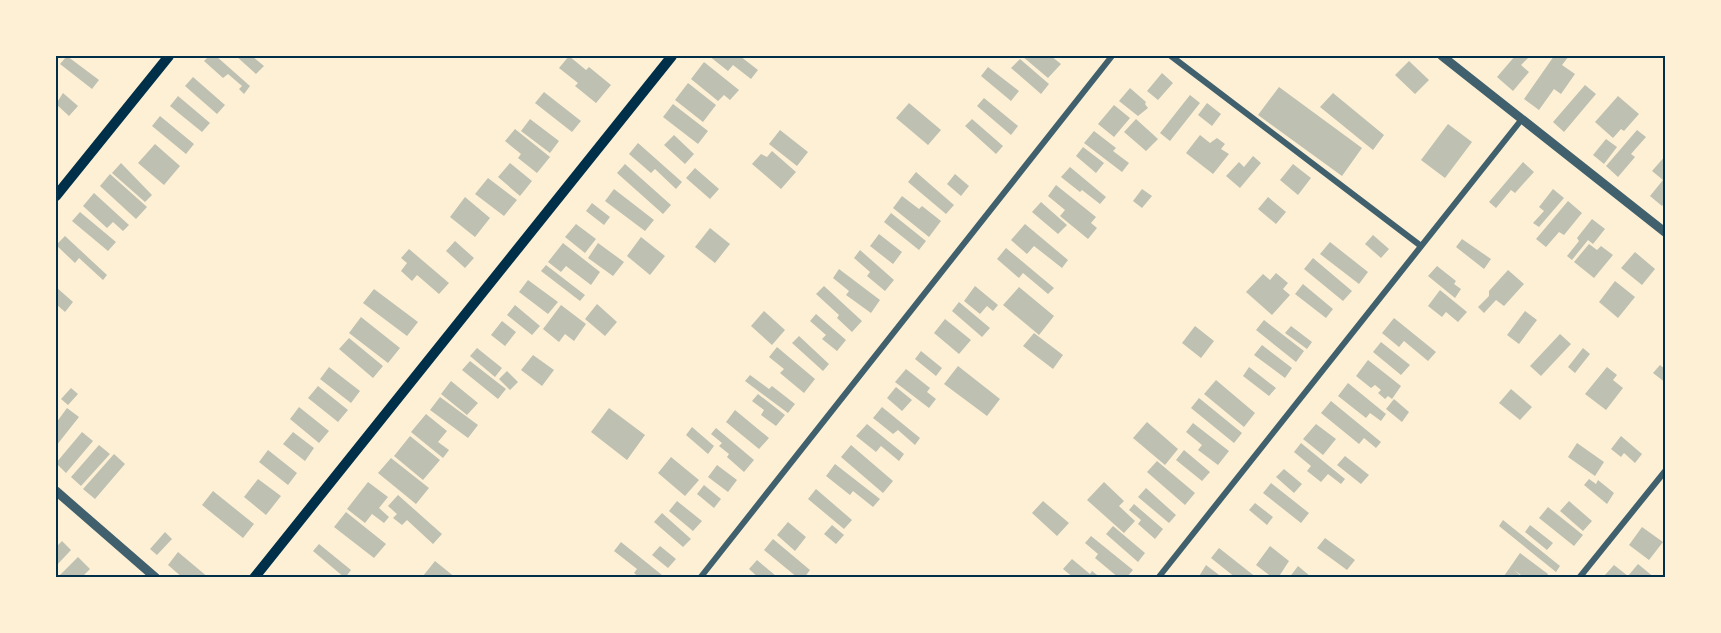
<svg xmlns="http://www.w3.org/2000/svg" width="1721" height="633" font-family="Spectral,serif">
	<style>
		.building { fill: #bec0b2 }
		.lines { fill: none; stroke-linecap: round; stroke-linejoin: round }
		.minor { stroke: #3f606c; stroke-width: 6 }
		.tertiary { stroke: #3f606c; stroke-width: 9 }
		.secondary { stroke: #003049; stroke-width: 10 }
		.neatline { fill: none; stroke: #003049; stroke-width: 2 }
	</style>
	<rect width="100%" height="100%" fill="#fdf0d5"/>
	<!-- building -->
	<path class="building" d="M67,56l32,24 -7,9 -32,-25z
		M209,56h7l34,30 -6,8 -5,-5 3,-3 -14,-12 -5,4 -19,-17z
		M236,56h16l12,10 -8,8z
		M569,56l17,14 3,-3 22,18 -15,18 -21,-17 3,-3 -19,-15z
		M709,56h31l18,14 -7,9 -18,-14 -5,6z
		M1022,56h29l10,8 -13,14z
		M1515,56h15l-9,9 8,7 -16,19 -16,-14z
		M1554,56h15l-7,9 13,9 -14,20 -7,-5 -15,21 -15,-11z
		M1020,59l29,25 -8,10 -30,-26z
		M1409,61l20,19 -14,14 -20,-19z
		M704,62l35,28 -9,10 -6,-5 -6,6 -27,-22z
		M988,67l31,24 -8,10 -30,-25z
		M1162,73l11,10 -15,17 -11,-9z
		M193,77l32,28 -8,9 -32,-28z
		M688,83l28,22 -13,17 -28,-22z
		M1585,85l11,9 -32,38 -11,-10z
		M1279,87l83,61 -20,28 -84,-61z
		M1130,88l16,14 -1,2 3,4 -10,8 -19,-15z
		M544,92l37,29 -9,11 -37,-29z
		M63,93l15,13 -9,10 -13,-12z
		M1333,93l51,42 -11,15 -53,-43z
		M1190,95l10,8 -30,38 -10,-8z
		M178,96l32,27 -8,9 -32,-26z
		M1618,96l21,18 -15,17 -3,-2 -8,9 -18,-16z
		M984,98l34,28 -7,9 -34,-29z
		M909,103l32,27 -13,15 -32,-27z
		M1207,103l14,11 -9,12 -14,-11z
		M673,104l35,27 -10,13 -35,-27z
		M1114,105l16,13 -16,19 -16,-13z
		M160,116l34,28 -8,10 -34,-28z
		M530,119l29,22 -9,12 -29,-22z
		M972,119l31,27 -7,8 -31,-28z
		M1136,119l22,20 -12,12 -22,-19z
		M1448,124l24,18 -27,36 -24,-18z
		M515,129l35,28 -13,16 -19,-15 3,-4 -16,-13z
		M780,130l28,22 -11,14 -28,-22z
		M1637,130l9,7 -15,17 4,3 -17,20 -12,-11z
		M1094,131l22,17 -3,3 16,12 -7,9 -38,-29z
		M674,135l20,19 -9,10 -21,-19z
		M1200,135l10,8 7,-5 8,6 -4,5 8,5 -16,20 -27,-21z
		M1606,139l11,8 -13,17 -11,-9z
		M638,143l44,39 -6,7 -21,-20 -4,4 -22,-19z
		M155,144l25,22 -16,19 -26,-22z
		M1083,147l21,16 -8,10 -20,-17z
		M772,151l24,21 -15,17 -29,-25 9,-10 6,3z
		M1666,155v46l-4,5 -12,-10 13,-16 -11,-9z
		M1253,156l8,7 -21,25 -14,-12 13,-14 5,5z
		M1523,162l11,10 -19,21 -4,-3 -15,18 -7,-6z
		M121,163l31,32 -7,7 -33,-29z
		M510,163l22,18 -12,15 -22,-19z
		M625,164l46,41 -8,9 -46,-41z
		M1293,164l18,14 -13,17 -18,-15z
		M1070,167l36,30 -6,7 -18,-14 -2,2 -19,-15z
		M695,168l24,21 -9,10 -24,-21z
		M916,172l38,33 -8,9 -38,-32z
		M110,174l37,33 -11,12 -36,-33z
		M955,174l14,12 -8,10 -14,-12z
		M488,178l29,22 -13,16 -29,-22z
		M1056,185l40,32 -5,6 6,5 -9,11 -28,-23 5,-6 -17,-14z
		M614,189l40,31 -9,11 -40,-30z
		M1142,189l10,7 -10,12 -9,-7z
		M1553,189l11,9 -25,29 -6,-4 11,-12 -5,-4z
		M94,193l35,32 -6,6 -10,-9 -6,6 -24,-22z
		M902,196l17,13 3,-3 19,15 -12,16 -36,-29z
		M465,197l25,21 -15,19 -25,-20z
		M1268,197l18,15 -10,12 -18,-15z
		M1568,201l14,12 -18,22 -5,-3 -13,15 -10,-8z
		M1041,202l26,23 -9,9 -26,-22z
		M592,203l18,14 -6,8 -18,-14z
		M80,212l36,30 -8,9 -36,-30z
		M891,213l35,28 -7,9 -35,-28z
		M1592,219l13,10 -12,15 -5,-4 -16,20 -5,-4 12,-15 -2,-3z
		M576,224l20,15 -11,14 -20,-16z
		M1025,224l43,36 -6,8 -28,-22 -7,8 -16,-14z
		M710,228l20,16 -15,19 -20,-16z
		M879,234l23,18 -9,12 -23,-18z
		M1373,235l16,14 -8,9 -16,-14z
		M65,236l42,39 -4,5 -24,-22 -4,5 -19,-18z
		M641,237l24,19 -15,19 -23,-19z
		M1462,239l29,20 -7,10 -28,-22z
		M455,241l19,17 -9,10 -19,-17z
		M1330,242l38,30 -9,12 -39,-30z
		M563,243l37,29 -9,13 -25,-19 -5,6 -13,-10z
		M598,243l26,19 -11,14 -25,-18z
		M1589,244l8,6 4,-4 12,9 -19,23 -20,-16z
		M1006,248l48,40 -6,6 -25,-21 -4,5 -22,-19z
		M409,249l40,34 -10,11 -22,-19 -5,6 -11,-10 6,-8 -6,-5z
		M860,250l34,30 -9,11 -18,-15 3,-4 -16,-14z
		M1635,252l20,17 -13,16 -21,-17z
		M1313,258l39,33 -9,10 -39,-32z
		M546,265l39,30 -5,6 -39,-30z
		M1437,266l19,15 -2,3 7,5 -6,9 -27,-22z
		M839,269l41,31 -9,13 -25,-18 3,-4 -16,-13z
		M1508,270l16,14 -20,22 -8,-6 -12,13 -6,-6 11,-11v-5z
		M1276,273l12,10 -5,6 7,6 -18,20 -26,-23 17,-18 7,6z
		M528,280l30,22 -10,12 -29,-22z
		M1615,281l20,16 -17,21 -19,-16z
		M1303,284l30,25 -7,9 -31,-24z
		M824,286l38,35 -10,11 -15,-14 2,-3 -23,-21z
		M975,286l23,19 -5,6 -6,-5 -7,8 -16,-13z
		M56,287l17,15 -8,10 -9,-8z
		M1019,287l35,29 -15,19 -36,-30z
		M374,289l44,33 -11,14 -44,-33z
		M1440,290l27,22 -9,10 -12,-10 -4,5 -14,-11z
		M959,302l31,26 -8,9 -30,-26z
		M597,304l20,18 -12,14 -20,-17z
		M515,305l25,21 -8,9 -25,-20z
		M561,305l25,19 -12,17 -9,-7 -6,8 -16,-13z
		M764,311l21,19 -13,15 -21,-19z
		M1525,311l12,9 -18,24 -12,-9z
		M816,314l30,26 -9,11 -15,-12 4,-4 -16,-14z
		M361,317l39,31 -12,15 -39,-30z
		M1394,318l42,34 -8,9 -24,-20 -5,6 -17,-14z
		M945,319l26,21 -12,14 -25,-21z
		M1264,320l40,31 -8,11 -40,-32z
		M502,321l14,11 -11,14 -14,-11z
		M1195,326l19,15 -13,17 -19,-15z
		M1291,326l21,16 -5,7 -22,-16z
		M1034,333l29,22 -10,14 -30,-23z
		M1560,334l11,10 -30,32 -11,-10z
		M799,336l30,28 -6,7 -31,-28z
		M349,338l34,28 -10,12 -34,-29z
		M1381,342l29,23 -9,10 -28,-23z
		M1262,345l30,23 -7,10 -31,-23z
		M777,347l38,32 -11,14 -24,-20 4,-4 -15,-12z
		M477,348l25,20 -7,9 -25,-21z
		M1583,348l7,6 -15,19 -7,-6z
		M921,351l21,17 -6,8 -21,-17z
		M533,355l21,15 -12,16 -21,-16z
		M1368,360l33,26 -9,13 -4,-3 -3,3 -7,-6 3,-3 -6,-5 -4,3 -15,-12z
		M470,361l36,28 -8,10 -36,-29z
		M1660,365l6,5v13l-13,-10z
		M958,366l42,33 -13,17 -43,-32z
		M329,367l31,24 -9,12 -31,-24z
		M1249,367l27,21 -7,8 -26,-20z
		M1607,367l10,8 -4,5 10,8 -17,22 -21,-16z
		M906,369l24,19 -3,4 9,7 -7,9 -34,-26z
		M507,371l11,11 -8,8 -11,-11z
		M750,375l19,14 3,-3 23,18 -7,9 -43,-32z
		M1216,380l39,33 -11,14 -40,-33z
		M451,381l27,22 -11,12 -26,-21z
		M1348,383l38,31 -5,7 -11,-8 -4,5 -28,-22z
		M318,386l30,24 -10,12 -30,-24z
		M896,387l16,13 -10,11 -15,-13z
		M71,388l7,6 -10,11 -7,-6z
		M1511,389l21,18 -12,13 -21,-17z
		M758,394l27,21 -9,11 -15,-11 3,-5 -12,-9z
		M440,397l38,28 -10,13 -38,-28z
		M1199,398l43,35 -8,10 -43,-35z
		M1394,399l15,13 -7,10 -16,-13z
		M1331,401l50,41 -5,6 -12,-10 -5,6 -38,-31z
		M299,407l30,24 -10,12 -29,-24z
		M882,407l38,31 -5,7 -17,-15 -5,4 -20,-16z
		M67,408l12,9 -23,29v-23z
		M609,408l36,27 -18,25 -36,-28z
		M735,410l34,28 -10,11 -33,-27z
		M426,414l21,17 -9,11 11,8 -6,8 -32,-26z
		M1147,422l31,27 -13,16 -32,-27z
		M1193,423l36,28 -11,14 -20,-15 4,-5 -16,-13z
		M867,424l37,30 -5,7 -18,-15 -5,6 -20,-16z
		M1316,424l20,15 -13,16 -20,-16z
		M692,427l22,19 -6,8 -22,-19z
		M716,428l38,32 -10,12 -17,-15 2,-3 -10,-8 3,-3 -11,-9z
		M82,432l11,9 -27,32 -10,-10z
		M293,432l21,16 -9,13 -22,-17z
		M410,436l30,24 -17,20 -29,-24z
		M1621,436l21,18 -7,9 -11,-10 -3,4 -10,-8z
		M1301,443l44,36 -4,5 -13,-10 -7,8 -14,-11 4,-5 -17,-14z
		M1577,443l27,19 -9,14 -27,-19z
		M99,445l11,9 -29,32 -10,-9z
		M851,445l42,36 -10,12 -42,-36z
		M268,450l29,23 -9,12 -29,-23z
		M1184,450l26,22 -8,9 -26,-21z
		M114,454l11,10 -30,35 -12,-10z
		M1345,456l24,19 -8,9 -24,-19z
		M671,457l28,23 -14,16 -27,-23z
		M391,458l38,30 -13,16 -38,-31z
		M1157,461l38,32 -10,12 -38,-33z
		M835,464l45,35 -7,8 -20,-16 -3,4 -24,-19z
		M717,465l20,15 -9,12 -20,-15z
		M1284,469l18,15 -8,9 -18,-16z
		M258,479l23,17 -15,19 -22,-18z
		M1589,479l7,5 2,-4 16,13 -7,11 -23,-19z
		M368,482l20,15 -9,11 10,9 -5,6 -12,-9 -7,9 -18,-14z
		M1104,482l20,19 -5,5 16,15 -11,12 -37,-33z
		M1271,483l38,30 -8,10 -38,-30z
		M704,485l17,14 -7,9 -17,-14z
		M1146,488l30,27 -7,8 -31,-26z
		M816,489l36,31 -8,9 -36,-30z
		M213,491l41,33 -11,14 -41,-33z
		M398,495l44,39 -9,10 -26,-24 -5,5 -9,-7 4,-4 -9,-8z
		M677,501l25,20 -9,10 -24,-20z
		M1043,501l26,22 -12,13 -25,-23z
		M1569,501l23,20 -9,10 -23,-20z
		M1255,503l18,14 -6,8 -18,-15z
		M1134,504l29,25 -8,10 -17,-15 3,-4 -12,-10z
		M1548,507l35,28 -9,11 -35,-28z
		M346,512l40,32 -12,14 -40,-31z
		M662,513l29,26 -8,8 -29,-25z
		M1503,520l57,46 -4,6 -57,-46z
		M788,522l18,15 -11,14 -18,-16z
		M832,525l12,10 -8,9 -12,-10z
		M1530,525l23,18 -6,7 -22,-18z
		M1113,526l32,27 -7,9 -32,-28z
		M1642,527l21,15 -14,18 -20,-15z
		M165,532l7,7 -15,16 -7,-6z
		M1091,536l42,34 -7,8h-7l-24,-20 3,-4 -13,-11z
		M1325,538l30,22 -8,10 -30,-22z
		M773,539l37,31 -6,8h-6l-34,-28z
		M62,541l9,9 -15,16v-19z
		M621,542l41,33 -3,3h-19l-6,-5 3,-4 -23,-18z
		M319,544l32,26 -6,8 -32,-27z
		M660,546l16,13 -8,9 -16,-13z
		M1270,546l19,15 -11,17h-5l-17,-13z
		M1219,548l38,30h-21l-25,-20z
		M178,552l31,26h-26l-15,-13z
		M1520,553l28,21 -2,4h-21l-11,-8 9,8h-17l-2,-2z
		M78,557l12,12 -9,9h-24z
		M1072,559l18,15 2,-3 9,7h-27l-11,-9z
		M757,560l19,16 -2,2h-15l-10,-9z
		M435,561l21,17h-30l-3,-2z
		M1638,564l17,14h-48l-3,-2 10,-11 14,11z
		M1206,565l17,13h-25z
		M1298,566l12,10 -1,2h-20z"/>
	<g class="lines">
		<!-- minor -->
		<path class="minor" d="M1171,56l250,190
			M700,578l412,-522
			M1158,578l364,-459
			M1579,578l87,-108"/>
		<!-- tertiary -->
		<path class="tertiary" d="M1442,56l224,177
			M56,491l100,87"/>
		<!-- secondary -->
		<path class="secondary" d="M56,196l113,-140
			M254,578l418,-522"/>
	</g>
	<!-- border -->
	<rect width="1721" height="633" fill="none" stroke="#fdf0d5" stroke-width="114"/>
	<rect x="57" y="57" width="1607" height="519" class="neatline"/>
</svg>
